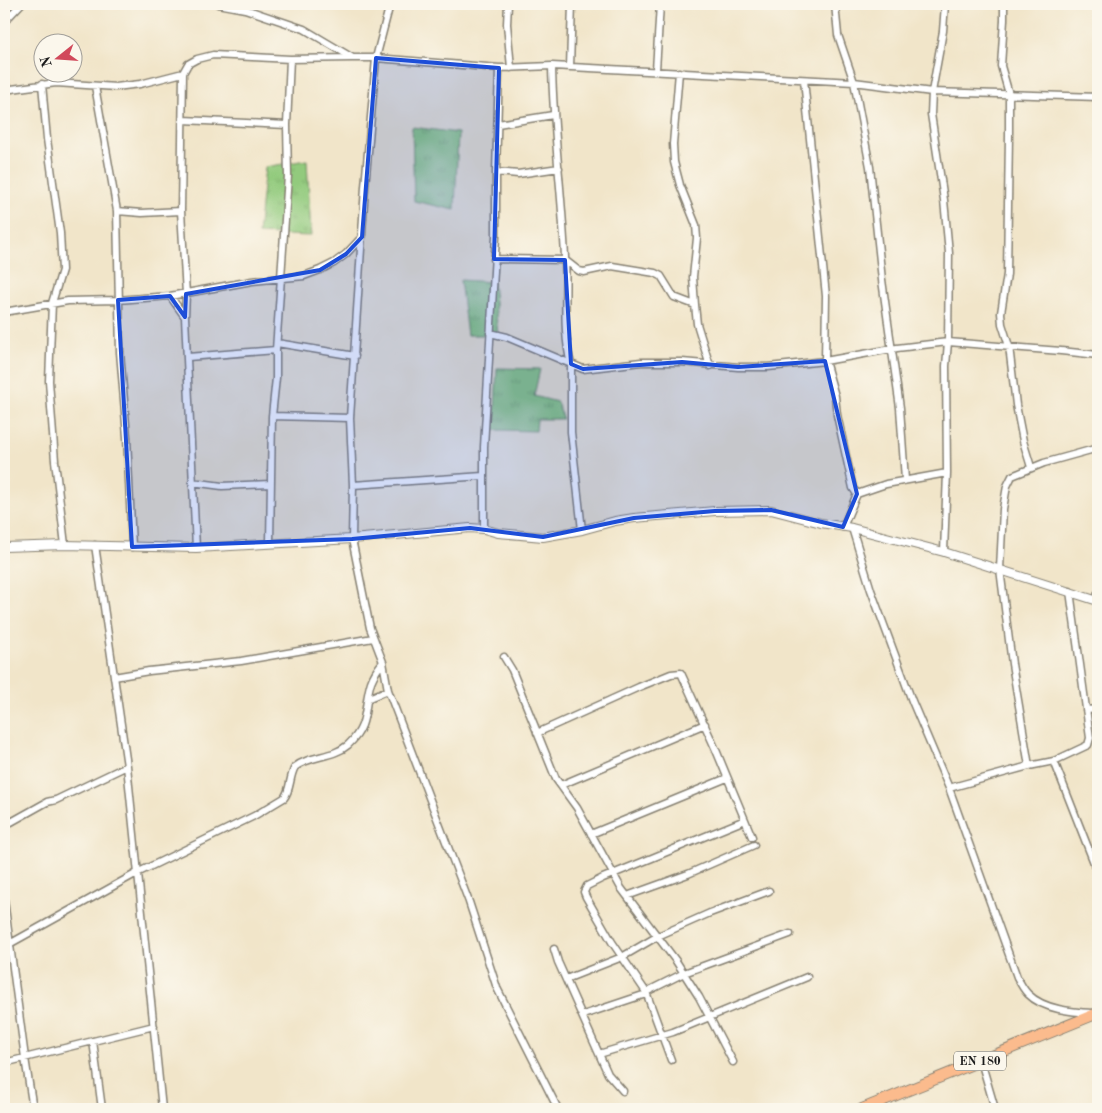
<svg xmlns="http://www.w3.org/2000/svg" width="1102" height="1113" font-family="'Old Standard TT',serif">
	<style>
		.grass { fill: url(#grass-tufts); stroke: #57734c }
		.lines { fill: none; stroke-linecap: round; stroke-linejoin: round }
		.minor-casing { stroke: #868072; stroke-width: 9 }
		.tertiary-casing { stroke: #868072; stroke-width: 10 }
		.primary-casing { stroke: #868072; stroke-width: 12 }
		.minor { stroke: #fff; stroke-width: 6 }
		.tertiary { stroke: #fff; stroke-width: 8 }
		.primary { stroke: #fbbb8d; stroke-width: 10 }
		.marked { fill: #1d4ed8; fill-opacity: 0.2; stroke: #1d4ed8; stroke-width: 4; stroke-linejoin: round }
		.labels { text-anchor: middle; stroke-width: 4; stroke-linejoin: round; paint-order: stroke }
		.shield { fill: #fbf7ec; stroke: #5f5e5a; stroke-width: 1 }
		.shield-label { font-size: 12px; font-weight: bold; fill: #1c1c1c }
	</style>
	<defs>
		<pattern id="grass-tufts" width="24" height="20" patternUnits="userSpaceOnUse" patternTransform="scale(1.25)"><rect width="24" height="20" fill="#92ca7d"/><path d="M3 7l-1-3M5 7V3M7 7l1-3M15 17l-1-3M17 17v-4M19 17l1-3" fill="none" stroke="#7dad6b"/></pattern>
	</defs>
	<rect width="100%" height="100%" fill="#fbf7ec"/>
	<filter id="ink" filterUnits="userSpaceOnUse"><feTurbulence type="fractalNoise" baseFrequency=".02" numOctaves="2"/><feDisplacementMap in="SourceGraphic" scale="10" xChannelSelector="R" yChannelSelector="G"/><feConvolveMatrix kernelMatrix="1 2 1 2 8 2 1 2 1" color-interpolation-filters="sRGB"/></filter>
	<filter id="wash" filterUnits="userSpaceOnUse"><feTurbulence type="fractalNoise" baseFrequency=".0096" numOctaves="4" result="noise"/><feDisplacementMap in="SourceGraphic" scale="20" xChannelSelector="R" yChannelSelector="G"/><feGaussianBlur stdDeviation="1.12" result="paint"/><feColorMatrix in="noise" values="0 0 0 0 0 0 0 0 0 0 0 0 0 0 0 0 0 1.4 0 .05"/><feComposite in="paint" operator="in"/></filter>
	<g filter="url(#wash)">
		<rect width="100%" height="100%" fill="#f1e5c9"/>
		<!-- grass -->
		<path class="grass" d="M412,127l46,6 -3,77 -41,-9z
			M307,160l4,76 -53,-2 7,-67z
			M460,280l33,2 5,53h-31z
			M497,368l43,1 -6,27 23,6 6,17h-26l-1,12 -42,-1z"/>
	</g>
	<g filter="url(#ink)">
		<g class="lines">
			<!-- minor casing -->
			<g class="minor-casing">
				<path id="minor" d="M218,4l27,5 59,20 49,29h23l123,10 53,-2 302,16 78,10 166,5
					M390,4l-14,54 -11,129 -15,231 3,67 -1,54 18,89 13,34 5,28 81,212 28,86 61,121
					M508,4l-1,20 4,44
					M835,4l3,31 16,47 16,85 12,113 18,128 5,72
					M1004,4v16l-3,46 8,28v41l-2,139 -6,39 1,11 7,22 7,59 7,36 8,26
					M4,22l17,-18
					M552,66c1,64 10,127 13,191 2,35 -3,73 6,107v68l11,98
					M570,67l2,-63
					M656,70l4,-66
					M679,72l-6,72 1,18 6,23 16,40 1,13 -4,39 2,28 2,19 13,42
					M183,73l-2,138 5,83 -1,23 11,231
					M804,80l22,216 -1,65 10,35 2,19 16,73 4,6
					M42,84l5,55 13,94 2,37 -10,33 -3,78 6,80 10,84
					M95,86l22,125 3,141 7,85 5,110
					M4,90l52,-7 60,4 24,-3 43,-11 5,-9 9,-5 16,-4 77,4 62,-1
					M183,120l104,5
					M498,124l55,-9
					M496,172l22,2 41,-6
					M117,211l25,2 39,-2
					M494,259l71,1 14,11 5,1 28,-6 43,7 6,3 13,21 21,8
					M170,296l15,21
					M4,312l64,-11 50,-1 52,-4 82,-15 52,-5 16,-6 14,-7 12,-9 16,-17
					M490,333l17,4 76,32 58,-7h41l56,5h30l57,-6 72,-13 51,-6 113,9 37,4
					M277,343l78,13
					M188,357l88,-7
					M272,416l78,2
					M192,482l30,4 48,-2
					M353,485l130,-9
					M843,527l14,-33 29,-10 61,-11
					M852,528l19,62 41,111 37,87 68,189c3,6 7,13 11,17 16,16 45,18 65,19
					M484,529v-82l12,-211v-64l3,-104
					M270,543l2,-127 4,-38v-28l12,-174 -1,-51 3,-66
					M95,545l32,221 35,343
					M944,552l3,-79 -1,-107 2,-24 1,-89 -5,-53 -13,-86 1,-22 11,-61 2,-27
					M1097,600l1,-7
					M504,657l8,13 44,109 21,29 44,80 55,73 23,36 34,65
					M114,677l35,-6 92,-10 132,-23
					M369,698l19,-8
					M1086,710l12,-1
					M537,733l102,-46 32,-13 10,-1 35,77 36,87
					M1054,761l44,112
					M1029,766l-17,-102 -12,-95 3,-60 4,-23 5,-10 32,-13 54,-15
					M561,785l144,-61
					M949,788l80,-22 25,-5 34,-16 2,-7 -20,-147
					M4,826l43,-24 9,-2 71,-34
					M591,834l136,-56
					M627,896l61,-22 66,-29
					M4,900l21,158 8,51
					M4,947l133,-74 117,-57 30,-18c7,-8 5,-21 11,-31 15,-12 38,-9 53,-22 22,-20 15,-38 23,-63 3,-8 7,-14 12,-20
					M554,949l4,13 50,112 15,17
					M566,979l56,-22 36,-21 52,-23 59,-22
					M646,992l38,-19 106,-39
					M583,1015l63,-21
					M93,1041l9,68
					M599,1054l74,-22 134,-55
					M671,1060l-25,-68 -34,-50 -26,-45 -2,-5 3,-6 16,-8 142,-58
					M981,1061l14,48
					M4,1063l150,-37"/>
			</g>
			<!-- tertiary casing -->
			<g class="tertiary-casing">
				<path id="tertiary" d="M4,547l61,-2 131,3 156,-9 118,-11 14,1 14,4 45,4 39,-7 33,-9 19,-3 81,-7 56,-1 50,13 31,5 92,24 154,49"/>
			</g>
			<!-- primary casing -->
			<g class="primary-casing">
				<path id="primary" d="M862,1109l236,-96"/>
			</g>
			<!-- minor -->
			<use href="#minor" class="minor"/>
			<!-- tertiary -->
			<use href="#tertiary" class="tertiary"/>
			<!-- primary -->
			<use href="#primary" class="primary"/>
		</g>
	</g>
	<!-- marked area -->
	<path class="marked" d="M376,58l123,10 -5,191 71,1 6,104 12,5 99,-7 56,5 87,-6 32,133 -14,33 -72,-17 -56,1 -81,7 -91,19 -73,-9 -118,11 -220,8 -14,-247 52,-4 15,21 1,-23 134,-24 26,-16 16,-17z"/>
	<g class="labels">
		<!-- shield labels -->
		<rect class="shield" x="954" y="1051.5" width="52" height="19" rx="4"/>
		<g class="shield-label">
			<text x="980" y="1065">EN 180</text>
		</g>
	</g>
	<!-- margin -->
	<rect width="1102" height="1113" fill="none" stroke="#fbf7ec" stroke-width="20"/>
	<!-- north arrow -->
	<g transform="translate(58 58) rotate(253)"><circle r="24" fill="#fbf7ec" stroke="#a29f99"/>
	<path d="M0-4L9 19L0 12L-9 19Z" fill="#d1495b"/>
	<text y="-8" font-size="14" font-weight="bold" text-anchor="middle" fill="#1c1c1c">N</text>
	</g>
</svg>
